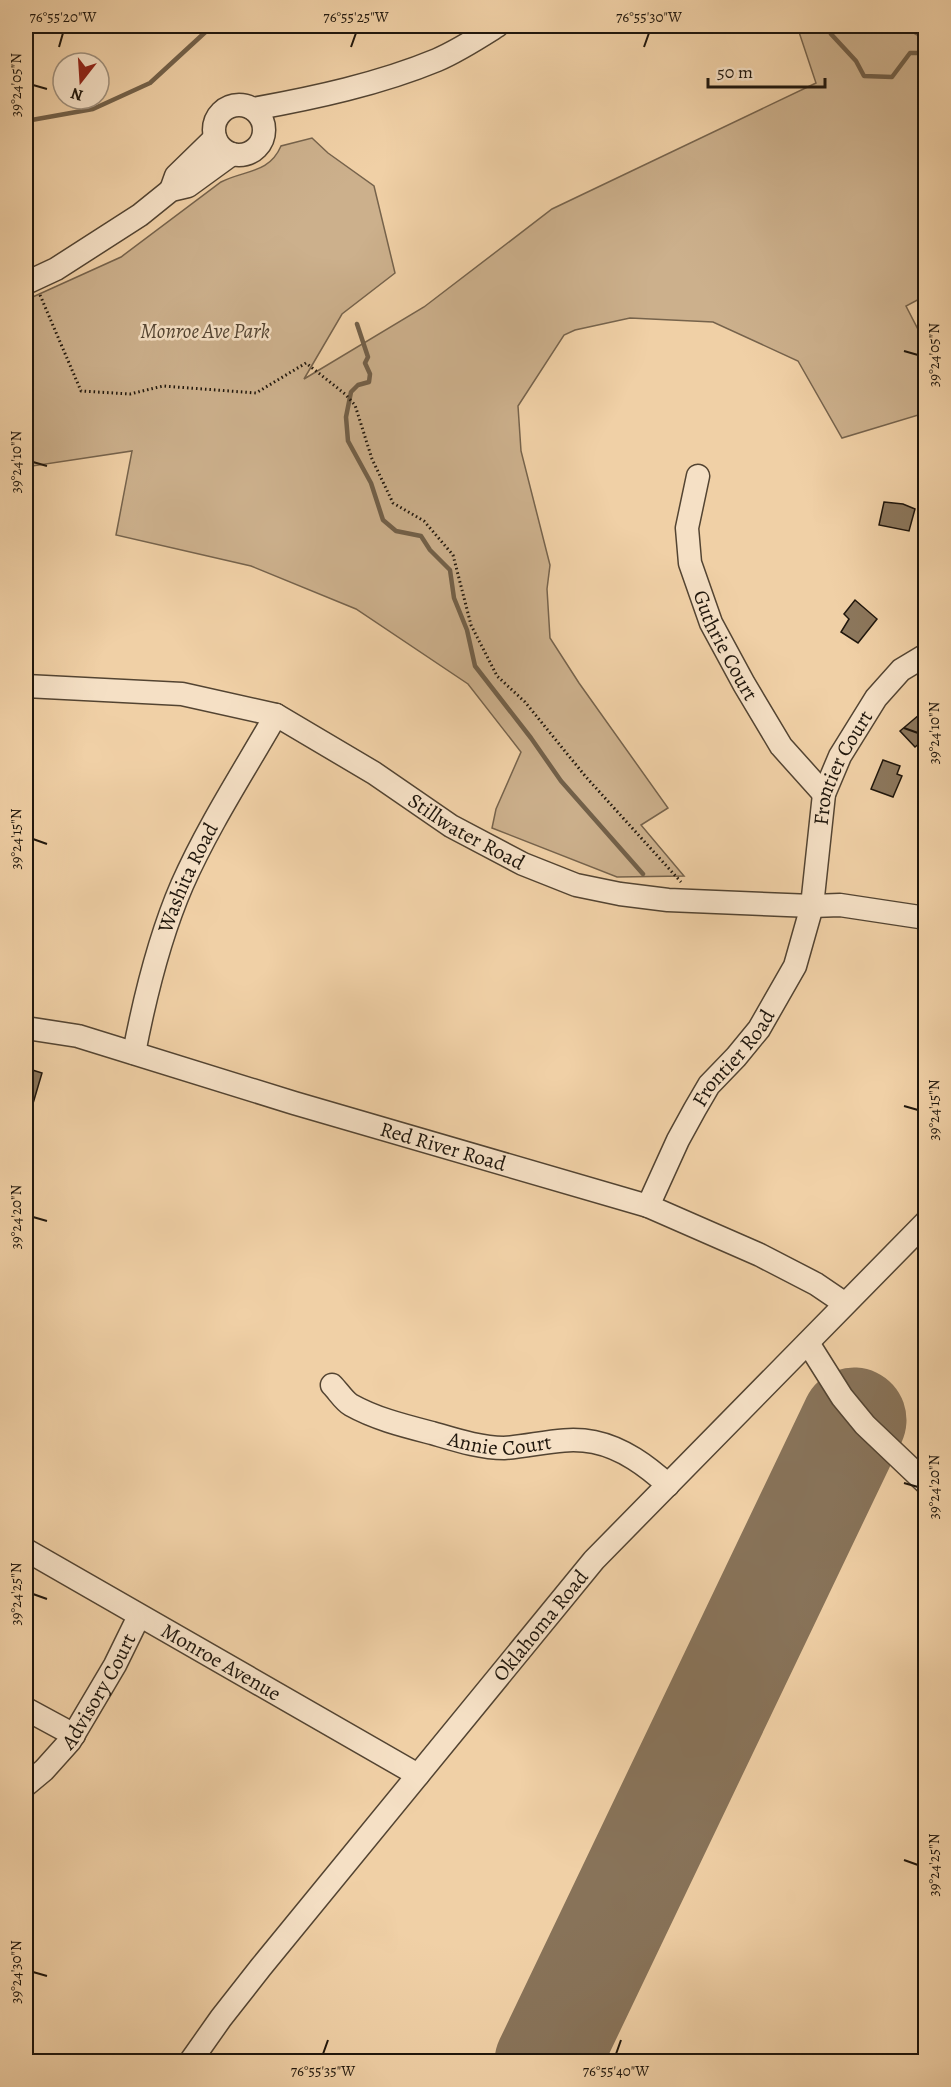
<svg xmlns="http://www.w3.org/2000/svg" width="951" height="2087" font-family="Alegreya,serif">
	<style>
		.green { fill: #ccb08c; stroke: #76634c; stroke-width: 1.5 }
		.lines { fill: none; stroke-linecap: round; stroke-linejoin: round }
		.stream { stroke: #726049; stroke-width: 4.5 }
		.runway { stroke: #887359; stroke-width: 105 }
		.building { fill: #8c775c; stroke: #1f160c; stroke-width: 1.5 }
		.minor-casing { stroke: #534432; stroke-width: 25 }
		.path { stroke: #1f160c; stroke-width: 3; stroke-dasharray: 1.5 3; stroke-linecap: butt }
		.minor { stroke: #f5e0c5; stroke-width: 22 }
		.ticks { fill: none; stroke: #1f160c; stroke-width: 2 }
		.labels { text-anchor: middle; stroke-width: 5; stroke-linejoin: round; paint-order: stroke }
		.park-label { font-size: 21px; font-style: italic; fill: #534432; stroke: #f5e0c5 }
		.street-label { font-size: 21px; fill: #1f160c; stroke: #f5e0c5 }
		.neatline { fill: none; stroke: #1f160c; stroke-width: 2 }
		.ticks-label { font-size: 15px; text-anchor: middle; fill: #1f160c }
	</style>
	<rect width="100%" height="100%" fill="#f0d0a6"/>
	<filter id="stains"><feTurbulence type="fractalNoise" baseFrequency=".00333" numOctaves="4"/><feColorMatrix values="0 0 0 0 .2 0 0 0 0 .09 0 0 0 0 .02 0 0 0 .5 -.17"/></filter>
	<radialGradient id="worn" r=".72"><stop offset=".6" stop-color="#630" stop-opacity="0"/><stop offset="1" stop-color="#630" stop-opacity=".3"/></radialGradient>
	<!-- green -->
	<path class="green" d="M797,26h104l16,9 5,-9h3v270l-19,10 19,37v70l-83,25 -44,-77 -85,-39 -83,-4 -55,12 -11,5 -46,71 3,45 29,114 -3,24 3,49 29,45 89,125 -27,17 43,51 -67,1 -125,-49 4,-19 25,-57 -53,-68 -112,-75 -105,-43 -135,-31 16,-84 -106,16v-167l95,-43 100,-75c23,-12 48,-8 60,-36l31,-8 16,15 46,33 21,87 -53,41 -38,65 120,-72 128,-98 264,-126z"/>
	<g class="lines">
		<!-- stream -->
		<path class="stream" d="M831,34l25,27 8,15 28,1 18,-24h16
			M26,121l67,-12 57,-26 62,-57
			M357,324l11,33 -3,6 5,11 -1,8 -11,3 -7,7 -5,25 2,24 23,42 12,37 13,11 25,5 9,14 20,20 4,28 13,32 8,36 56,72 30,43 82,93"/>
		<!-- runway -->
		<path class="runway" d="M547,2062l307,-642"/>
	</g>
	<!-- building -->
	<path class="building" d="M884,502l19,2 12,5 -6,22 -30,-6z
		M855,600l22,19 -19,24 -17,-11 8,-13 -5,-5z
		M926,709v29l-11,9 -15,-16z
		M883,760l17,6 -3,8 5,2 -9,21 -22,-8z
		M26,1068l16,5 -13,44 -3,-1z"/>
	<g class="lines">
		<!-- minor casing -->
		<g class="minor-casing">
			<g id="minor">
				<circle cx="239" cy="130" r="25"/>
				<path d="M253,109c61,-11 126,-25 184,-49 21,-9 41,-22 60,-34"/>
				<path d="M171,190l5,-14 39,-38"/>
				<path d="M26,283l30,-14 84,-54 31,-25 17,-4 44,-32"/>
				<path id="s1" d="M698,476l-11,52 3,35 21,60 33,61 37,62 43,48"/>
				<path id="s2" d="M26,686l156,8 94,21 98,58 77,53 72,38 53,21 44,9 48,6 144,6 28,-1 86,13"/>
				<path id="s3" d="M26,1028l52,8 216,67 354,103 112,49 56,29 28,19"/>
				<path id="s4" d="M134,1053c11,-57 25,-115 48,-168 26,-59 62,-114 94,-170"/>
				<path id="s5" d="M648,1206l30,-66 17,-31 14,-24 27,-28 23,-28 36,-63 17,-60 12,-112 16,-38 36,-58 25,-28 25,-15"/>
				<path d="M808,1343l34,54 23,28 61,58"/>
				<path id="s6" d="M332,1385c6,6 12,16 19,20 25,14 54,21 81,28 24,7 48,15 72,15 31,-2 59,-12 90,-6 29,6 53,24 74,43"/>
				<path id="s7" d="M26,1550l392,225"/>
				<path d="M26,1709l48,26"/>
				<path id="s8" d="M26,1785l18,-15 26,-29 45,-76 24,-49"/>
				<path id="s9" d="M190,2062l31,-44 40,-51 333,-407 332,-338"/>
			</g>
		</g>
		<!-- path -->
		<path class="path" d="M40,295l41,96 49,3 33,-8 93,7 50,-30 39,31 10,11 17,54 21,44 31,18 29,34 18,70 26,51 28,26 61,75 95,105"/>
		<!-- minor -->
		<use href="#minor" class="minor"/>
	</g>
	<!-- ticks -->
	<path class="ticks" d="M59,47l4,-14M351,47l5,-14M644,47l5,-14M33,85l14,4M904,351l14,4M33,462l14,4M904,728l14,5M33,839l14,5M904,1106l14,4M33,1217l14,4M904,1483l14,4M33,1594l14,5M904,1860l14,5M33,1972l14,4M323,2054l5,-14M616,2054l5,-14"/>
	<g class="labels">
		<!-- park labels -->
		<g class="park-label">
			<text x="205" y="338">Monroe Ave Park</text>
		</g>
		<!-- street labels -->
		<g class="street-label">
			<text dy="7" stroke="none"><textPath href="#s1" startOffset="178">Guthrie Court</textPath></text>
			<text dy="7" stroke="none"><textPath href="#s5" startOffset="489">Frontier Court</textPath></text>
			<text dy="7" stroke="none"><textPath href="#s2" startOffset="476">Stillwater Road</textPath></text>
			<text dy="7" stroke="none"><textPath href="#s4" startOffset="184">Washita Road</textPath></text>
			<text dy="7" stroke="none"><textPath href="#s5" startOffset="172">Frontier Road</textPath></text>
			<text dy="7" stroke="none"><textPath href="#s3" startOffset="434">Red River Road</textPath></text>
			<text dy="7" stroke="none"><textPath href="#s6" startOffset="183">Annie Court</textPath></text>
			<text dy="7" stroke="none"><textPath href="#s9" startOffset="560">Oklahoma Road</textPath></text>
			<text dy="7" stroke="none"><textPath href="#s7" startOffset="225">Monroe Avenue</textPath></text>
			<text dy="7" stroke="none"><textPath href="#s8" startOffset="120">Advisory Court</textPath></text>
		</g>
	</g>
	<!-- margin -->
	<rect width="951" height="2087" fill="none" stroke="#f0d0a6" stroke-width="66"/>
	<!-- north arrow -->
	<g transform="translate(81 81) rotate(197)"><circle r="28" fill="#f5e0c5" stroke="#9f8f7b" stroke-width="1.5"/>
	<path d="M0-4.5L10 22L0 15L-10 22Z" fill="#8f2418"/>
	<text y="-9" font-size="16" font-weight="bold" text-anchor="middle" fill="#1f160c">N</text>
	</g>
	<!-- scale -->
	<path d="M708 78v9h117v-9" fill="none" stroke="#1f160c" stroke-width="3"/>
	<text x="717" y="78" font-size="18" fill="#1f160c" stroke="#f5e0c5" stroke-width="4.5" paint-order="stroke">50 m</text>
	<rect x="33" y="33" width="885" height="2021" class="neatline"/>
	<g class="ticks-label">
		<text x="63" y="22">76°55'20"W</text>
		<text x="356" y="22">76°55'25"W</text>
		<text x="649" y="22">76°55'30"W</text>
		<text transform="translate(16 85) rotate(-90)" y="5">39°24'05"N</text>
		<text transform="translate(934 355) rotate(-90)" y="5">39°24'05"N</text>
		<text transform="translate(16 462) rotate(-90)" y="5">39°24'10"N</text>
		<text transform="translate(934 733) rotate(-90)" y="5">39°24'10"N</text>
		<text transform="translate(16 839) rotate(-90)" y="5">39°24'15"N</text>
		<text transform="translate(934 1110) rotate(-90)" y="5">39°24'15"N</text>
		<text transform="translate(16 1217) rotate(-90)" y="5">39°24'20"N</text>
		<text transform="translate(934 1487) rotate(-90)" y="5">39°24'20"N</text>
		<text transform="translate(16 1594) rotate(-90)" y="5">39°24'25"N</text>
		<text transform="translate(934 1865) rotate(-90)" y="5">39°24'25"N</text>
		<text transform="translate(16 1972) rotate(-90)" y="5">39°24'30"N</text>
		<text x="323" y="2076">76°55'35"W</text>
		<text x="616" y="2076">76°55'40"W</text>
	</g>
	<rect width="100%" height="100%" filter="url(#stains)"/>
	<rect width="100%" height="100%" fill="url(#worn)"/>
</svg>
